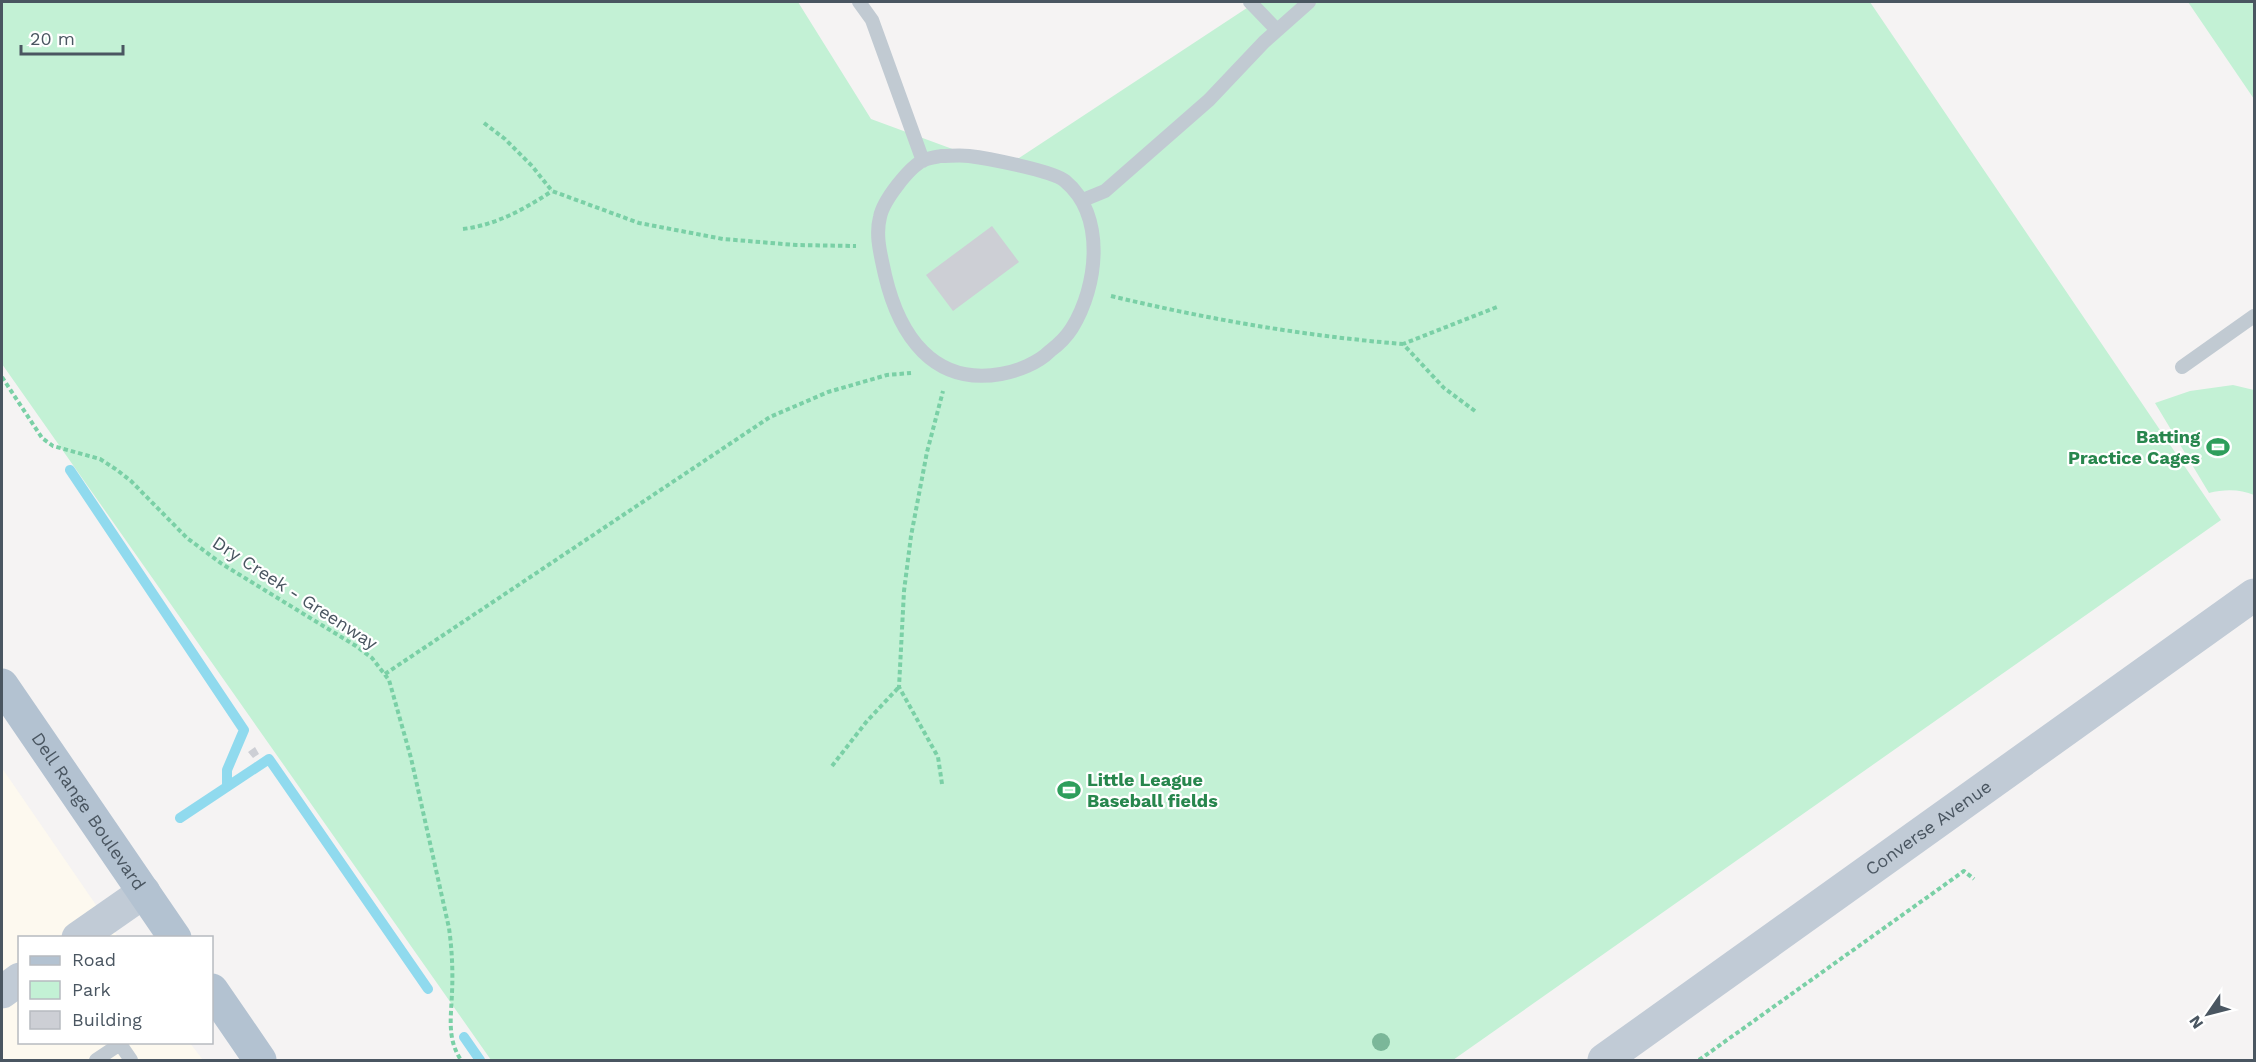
<svg xmlns="http://www.w3.org/2000/svg" width="2256" height="1062" font-family="'Work Sans',sans-serif">
	<style>
		.commercial { fill: #fdf9ef }
		.green { fill: #c3f1d5 }
		.lines { fill: none; stroke-linecap: round; stroke-linejoin: round }
		.stream { stroke: #90daee; stroke-width: 10 }
		.building { fill: #cdcfd5 }
		.path { stroke: #7ad0a6; stroke-width: 4; stroke-dasharray: 4.5 3; stroke-linecap: butt }
		.lane { stroke: #c1cad2; stroke-width: 14 }
		.secondary { stroke: #c1cbd6; stroke-width: 33 }
		.primary { stroke: #b3c2d1; stroke-width: 33 }
		.tree { fill: #7bb799 }
		.labels { text-anchor: middle; stroke-width: 4.5; stroke-linejoin: round; paint-order: stroke }
		.leisure-label { font-size: 18px; font-weight: bold; fill: #27864d; stroke: #fff; text-anchor: end }
		.street-label { font-size: 18px; fill: #4a5661; stroke: #fff }
	</style>
	<rect width="100%" height="100%" fill="#f5f3f3"/>
	<!-- commercial -->
	<path class="commercial" d="M2,768l116,169 -98,1v104l170,1 13,17h-201z"/>
	<!-- green -->
	<path class="green" d="M2,2h796l73,117 133,49 252,-166h614l351,518 -768,540h-962l-489,-696z
		M2188,2h66v97z
		M2233,385l21,5v105c-13,-6 -30,-6 -45,-2l-54,-90 35,-12z"/>
	<g class="lines">
		<!-- stream -->
		<path class="stream" d="M70,470l174,260 -17,40v17
			M180,818l89,-59 159,230
			M464,1037l16,23"/>
	</g>
	<!-- building -->
	<path class="building" d="M992,226l27,36 -66,49 -27,-36z
		M255,747l4,7 -6,4 -5,-6z"/>
	<g class="lines">
		<!-- path -->
		<path class="path" d="M484,123l21,16 27,27 20,25 87,32 84,16 73,6 60,1
			M463,229c33,-4 62,-20 89,-38
			M1111,296c96,23 193,40 292,48
			M2,377l40,61 11,8 47,13 17,11 14,11 56,57 35,26 134,82 16,12 17,22 22,78 38,170c3,22 4,43 3,65 -1,25 -5,46 9,67
			M1475,411l-31,-23 -41,-44 94,-37
			M385,674l385,-257 58,-25 59,-17 24,-2
			M832,766l35,-45 32,-34
			M942,784l-4,-27 -39,-70 5,-96 7,-55 16,-84 16,-61
			M1699,1060l265,-189 10,8"/>
		<!-- lane -->
		<path class="lane" d="M859,2l13,18 51,141
			M1250,2l27,28
			M941,156c9,0 19,-1 28,0 17,2 85,15 96,25 41,34 33,105 7,147 -5,8 -14,17 -22,23 -12,12 -32,20 -49,23 -68,12 -102,-39 -116,-99 -4,-19 -10,-39 -5,-58 3,-16 29,-50 44,-57 5,-2 12,-3 17,-4z
			M1083,200l22,-9 104,-91 55,-58 45,-40
			M2182,367l72,-51
			M96,1060l24,-16 11,16"/>
		<!-- secondary -->
		<g class="secondary">
			<path d="M78,938l66,-46"/>
			<path d="M2,992l18,-13"/>
			<path id="s1" d="M1604,1060l650,-465"/>
		</g>
		<!-- primary -->
		<g class="primary">
			<path id="s2" d="M2,685l173,253"/>
			<path d="M212,990l48,70"/>
		</g>
	</g>
	<!-- trees -->
	<circle class="tree" cx="1381" cy="1042" r="9"/>
	<!-- icons -->
	<defs>
		<g id="stadium-bare" transform="scale(1.8)"><path d="M0-5a6.5 5 0 1 0 0 10a6.5 5 0 1 0 0-10ZM-3.5-1.8h7v3.6h-7Z" fill="#2e9e5b" stroke="#fff" stroke-width="2.5" paint-order="stroke"/></g>
	</defs>
	<g fill-rule="evenodd">
		<use href="#stadium-bare" x="2218" y="447"/>
		<use href="#stadium-bare" x="1069" y="790"/>
	</g>
	<g class="labels">
		<!-- leisure labels -->
		<g class="leisure-label">
			<text x="2200" y="443">Batting<tspan x="2200" dy="21">Practice Cages</tspan></text>
			<text x="1087" y="786" text-anchor="start">Little League<tspan x="1087" dy="21">Baseball fields</tspan></text>
		</g>
		<!-- street labels -->
		<g class="street-label">
			<text transform="translate(295 593) rotate(33)" y="6">Dry Creek - Greenway</text>
			<text dy="6" stroke="none"><textPath href="#s2" startOffset="153">Dell Range Boulevard</textPath></text>
			<text dy="6" stroke="none"><textPath href="#s1" startOffset="399">Converse Avenue</textPath></text>
		</g>
	</g>
	<!-- border -->
	<rect width="2256" height="1062" fill="none" stroke="#4a5661" stroke-width="6"/>
	<!-- legend -->
	<rect x="18" y="936" width="195" height="108" fill="#ffffff" stroke="#b7bbc0" stroke-width="1.5"/>
	<rect x="30" y="956" width="30" height="9" fill="#b3c2d1" stroke="#b7bbc0" stroke-width="1.5"/>
	<text x="72" y="966" font-size="18" fill="#4a5661">Road</text>
	<rect x="30" y="981" width="30" height="18" fill="#c3f1d5" stroke="#b7bbc0" stroke-width="1.5"/>
	<text x="72" y="996" font-size="18" fill="#4a5661">Park</text>
	<rect x="30" y="1011" width="30" height="18" fill="#cdcfd5" stroke="#b7bbc0" stroke-width="1.5"/>
	<text x="72" y="1026" font-size="18" fill="#4a5661">Building</text>
	<!-- north arrow -->
	<g transform="translate(2208 1014) rotate(235)" stroke="#ffffff" stroke-width="4.5" paint-order="stroke">
	<path d="M0-4.5L10 22L0 15L-10 22Z" fill="#4a5661"/>
	<text y="-9" font-size="16" font-weight="bold" text-anchor="middle" fill="#4a5661">N</text>
	</g>
	<!-- scale -->
	<path d="M21 45v9h102v-9" fill="none" stroke="#4a5661" stroke-width="3"/>
	<text x="30" y="45" font-size="18" fill="#4a5661" stroke="#ffffff" stroke-width="4.5" paint-order="stroke">20 m</text>
</svg>
